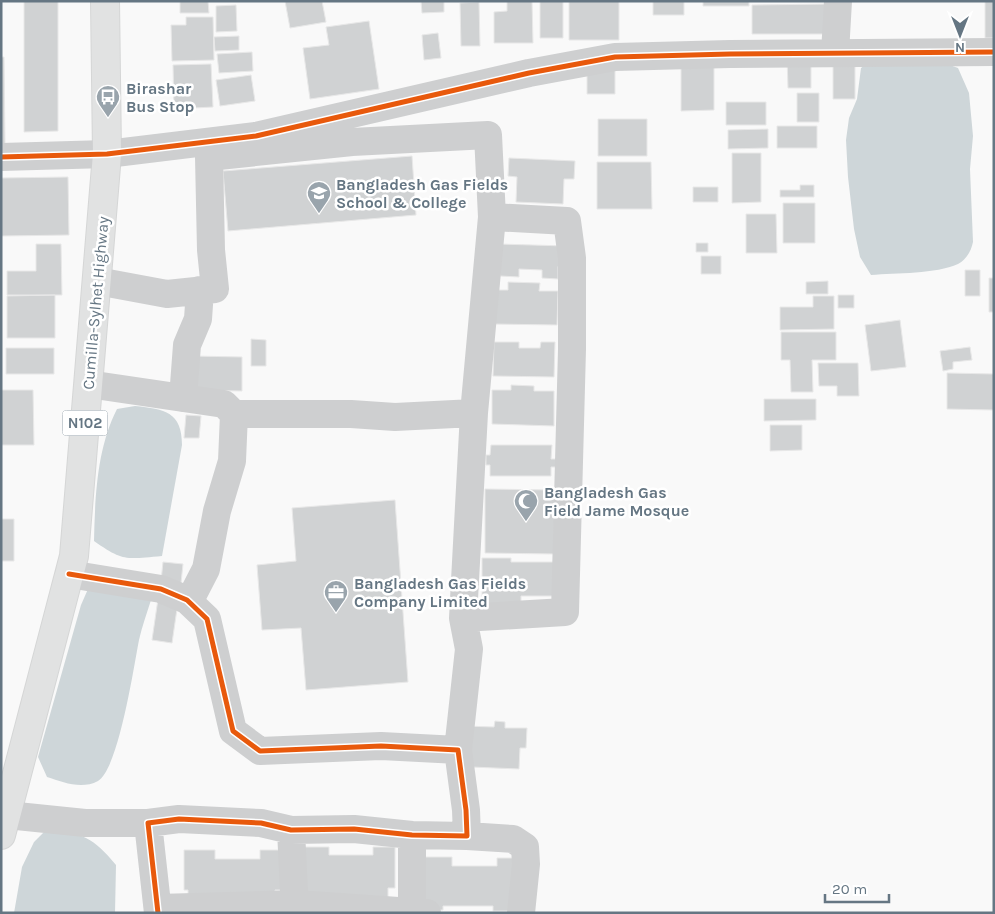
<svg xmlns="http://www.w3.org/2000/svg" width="995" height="914" font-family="Karla,sans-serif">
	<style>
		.water { fill: #ced6d9 }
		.building { fill: #d0d2d3; stroke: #e8e8e8 }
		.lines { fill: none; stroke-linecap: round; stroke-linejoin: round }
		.highway-casing { stroke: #d5d6d6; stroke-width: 30 }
		.minor { stroke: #cecfd0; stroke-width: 28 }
		.highway { stroke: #e1e2e2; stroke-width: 28 }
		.cycleway-casing { stroke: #fff; stroke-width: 8 }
		.cycleway { stroke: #e8590c; stroke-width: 5 }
		.labels { text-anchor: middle; stroke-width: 5; stroke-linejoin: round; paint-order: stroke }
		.shield { fill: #fff; stroke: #939fa8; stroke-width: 1 }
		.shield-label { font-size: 15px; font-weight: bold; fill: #657683 }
		.poi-label { font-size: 16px; font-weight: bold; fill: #657683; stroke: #fff; text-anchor: start }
		.street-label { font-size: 16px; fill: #657683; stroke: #fff }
	</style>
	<rect width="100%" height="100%" fill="#f9f9f9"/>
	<!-- water -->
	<path class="water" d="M868,63h76l14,5 11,25 4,43 -3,33 3,73c-2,9 -6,17 -15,22 -22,10 -62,9 -87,11l-11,-18 -6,-28 -6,-52 -2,-37 3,-22 8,-19 4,-31z
		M135,406c30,3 47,6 47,39l-20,111c-36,3 -38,6 -68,-15 1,-44 3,-93 23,-132z
		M88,589l63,11c-4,13 -9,26 -12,40 -5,25 -20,128 -41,141 -17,9 -35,1 -51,-4l-9,-20 43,-152z
		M48,828c35,6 45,9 68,37l-1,48h-101l8,-46 12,-25z"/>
	<!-- building -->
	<path class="building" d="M24,1h34v130l-34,1z
		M180,1h28l1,12h-29z
		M285,1h37l4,21 -36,6z
		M421,1h23v11l-22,1z
		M507,1h25l1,42h-39v-31l13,-1z
		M540,1h23v37h-23z
		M569,1h50v39h-50z
		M653,1h31v14h-31z
		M703,1h46v5h-46z
		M985,1h9v37h-9z
		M479,2l1,44h-19l-1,-43z
		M830,4v30h-78v-29z
		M236,5l1,26 -21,1v-26z
		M186,17h27l1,43 -42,1 -1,-36h15z
		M369,21l10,68 -69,10 -7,-51 26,-3 -3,-18z
		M438,33l3,25 -17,2 -2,-25z
		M239,36v14l-24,1 -1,-14z
		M252,52l1,19 -34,2 -2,-19z
		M787,56h24v32h-23z
		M1,57h3l1,88h-4z
		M714,60v50l-33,1v-50z
		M833,60h22v39h-22z
		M211,64l2,43 -39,2 -1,-44z
		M615,69v25h-28v-24z
		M251,75l4,26 -35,5 -4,-26z
		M797,93h22v29h-22z
		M726,102h40v23h-40z
		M598,119h49v37h-49z
		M777,126h40v22h-40z
		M768,129v19l-40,1v-19z
		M732,153h29v49l-29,1z
		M412,156l4,59 -188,16 -5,-60z
		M509,158l66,3 -1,18h-10l-1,25 -47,-2 1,-25 -9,-1z
		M597,162h54l1,47h-55z
		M68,177l1,58 -68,1v-58z
		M800,185h14v12h-34v-7h20z
		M693,187h25v15h-25z
		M783,203h32v40h-32z
		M746,214h30l1,39h-31z
		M696,243h12v9h-12z
		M36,244h25l1,51h-55v-24h29z
		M498,244l68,2 -8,21v12l-16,-1v-8l-23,-1v8l-19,-1z
		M701,256h20v18h-20z
		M965,270h15v26h-15z
		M989,278h5v34h-5z
		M828,281v13h-22v-12z
		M508,282l32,1 -1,8h19l-1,34 -66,-1 1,-34h16z
		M55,295v43h-48v-42z
		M838,295h16v13h-16z
		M813,296h21v33l-54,1v-23h33z
		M900,320l6,47 -35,4 -6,-46z
		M781,332h55v28h-24l1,32h-22l-1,-32h-9z
		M251,339l15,1v26h-15z
		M494,342h25v6h21l1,-6h14l-1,35 -61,-1z
		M970,347l2,13 -19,2v7l-10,2 -3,-20z
		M6,348h48v26h-48z
		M191,356l51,1v34l-51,-1z
		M818,363h40l1,33h-22v-10h-18z
		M947,373l47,1v36l-47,-1z
		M511,385l23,1v5h20v35l-62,-2v-34h19z
		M1,390h32l1,55h-33z
		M764,399h52v21l-52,1z
		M186,415l15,1 -2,22h-15z
		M770,425h32v25l-32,1z
		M491,445h61l-1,14h6v8h-6v9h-61v-11h-4v-10h4z
		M485,489l70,1 -1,64 -69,-1z
		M395,500l13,182 -102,8 -5,-62 -39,2 -5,-65 39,-4 -4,-53z
		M1,519h13v42h-13z
		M482,558h29v4h44v34h-34v10h-39z
		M163,562l20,2 -2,19 -20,-2z
		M158,599l20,3 -6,41 -20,-3z
		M495,721l10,1v6h22l-1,20h-6l-1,21 -48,-2 -8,-41 31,1z
		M297,847h32v8h44v-8h22v41h-7v12h-87z
		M184,850h31v9h45v-9h22v40h-7v13h-87v-13h-4z
		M421,857h31v9h45v-8h21l-6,53h-19v-5h-50v4h-18z"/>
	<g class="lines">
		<!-- highway casing -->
		<g class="highway-casing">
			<path id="highway" d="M1,835l73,-279 33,-402 -2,-153"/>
		</g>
		<!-- minor -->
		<path class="minor" d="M835,53l3,-52
			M1,157l106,-3 149,-18 273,-63 86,-16 115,-3 264,-2
			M97,281l70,13 48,-5 -4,-39 -2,-93 143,-15 136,-7 4,82
			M88,384l136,20 10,10 -2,47 -15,50 -11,58 -17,33
			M183,398l4,-53 11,-26 2,-29
			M234,414h117l44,3 79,-4 -11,205 6,31 -11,101
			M69,574l92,15 26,11 20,19 26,112 27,20 121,-5 77,4 8,60 1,26 -55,-1 -58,-6 -63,1 -30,-7 -82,-4 -31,4 10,90
			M463,618l102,-6 7,-263v-91l-5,-37 -75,-4 -18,196
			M7,815l78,8h63
			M291,830l3,62 5,21
			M467,836l46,3 12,8 1,17 -5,49
			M158,908l139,-4 130,9
			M412,913v-78"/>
		<!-- highway -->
		<use href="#highway" class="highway"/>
		<!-- cycleway casing -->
		<g class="cycleway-casing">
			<path id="cycleway" d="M1,157l106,-3 149,-18 273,-63 86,-16 115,-3 264,-2
				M69,574l92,15 26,11 20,19 26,112 27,20 121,-5 77,4 8,60 1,26 -55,-1 -58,-6 -63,1 -30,-7 -82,-4 -31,4 10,90"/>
		</g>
		<!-- cycleway -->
		<use href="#cycleway" class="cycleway"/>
	</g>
	<!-- icons -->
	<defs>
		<g id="bus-pin" transform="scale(1.25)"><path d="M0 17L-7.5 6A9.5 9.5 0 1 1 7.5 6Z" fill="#99a4ac" stroke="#fff"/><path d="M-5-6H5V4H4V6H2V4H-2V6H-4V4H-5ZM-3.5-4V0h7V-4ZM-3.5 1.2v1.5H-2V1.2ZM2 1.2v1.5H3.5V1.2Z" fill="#fff"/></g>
		<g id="school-pin" transform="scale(1.25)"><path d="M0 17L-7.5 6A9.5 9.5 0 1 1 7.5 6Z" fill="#99a4ac" stroke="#fff"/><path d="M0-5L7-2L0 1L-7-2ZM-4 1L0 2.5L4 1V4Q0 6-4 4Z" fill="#fff"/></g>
		<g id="mosque-pin" transform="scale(1.25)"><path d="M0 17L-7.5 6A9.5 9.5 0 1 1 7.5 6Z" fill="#99a4ac" stroke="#fff"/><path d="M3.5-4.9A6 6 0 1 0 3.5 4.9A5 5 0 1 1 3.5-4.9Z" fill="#fff"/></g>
		<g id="office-pin" transform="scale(1.25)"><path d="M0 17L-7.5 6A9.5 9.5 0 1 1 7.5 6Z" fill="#99a4ac" stroke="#fff"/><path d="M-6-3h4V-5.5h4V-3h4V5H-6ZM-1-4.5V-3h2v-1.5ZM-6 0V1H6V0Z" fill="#fff"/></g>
	</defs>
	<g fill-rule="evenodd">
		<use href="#bus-pin" x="108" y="97"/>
		<use href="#school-pin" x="319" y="193"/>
		<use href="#mosque-pin" x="526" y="501"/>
		<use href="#office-pin" x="336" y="592"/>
	</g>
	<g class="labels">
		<!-- shield labels -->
		<rect class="shield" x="62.5" y="410.5" width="45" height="25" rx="4"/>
		<g class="shield-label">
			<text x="85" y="428">N102</text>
		</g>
		<!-- poi labels -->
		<g class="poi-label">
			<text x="126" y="94">Birashar<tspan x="126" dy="18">Bus Stop</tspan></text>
			<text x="336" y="190">Bangladesh Gas Fields<tspan x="336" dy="18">School &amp; College</tspan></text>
			<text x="544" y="498">Bangladesh Gas<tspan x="544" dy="18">Field Jame Mosque</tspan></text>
			<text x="354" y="589">Bangladesh Gas Fields<tspan x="354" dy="18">Company Limited</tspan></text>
		</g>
		<!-- street labels -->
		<g class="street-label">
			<text transform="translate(95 303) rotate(-85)" y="6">Cumilla-Sylhet Highway</text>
		</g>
	</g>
	<!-- border -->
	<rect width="995" height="914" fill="none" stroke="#657683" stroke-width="5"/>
	<!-- north arrow -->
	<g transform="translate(960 35) rotate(180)" stroke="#ffffff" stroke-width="4" paint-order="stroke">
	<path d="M0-4L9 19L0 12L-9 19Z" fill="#657683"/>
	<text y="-8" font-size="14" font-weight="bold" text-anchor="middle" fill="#657683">N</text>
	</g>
	<!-- scale -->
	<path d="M825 894v8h64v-8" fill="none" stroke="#657683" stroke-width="2.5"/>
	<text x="832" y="894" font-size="15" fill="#657683" stroke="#ffffff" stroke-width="4" paint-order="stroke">20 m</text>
</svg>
